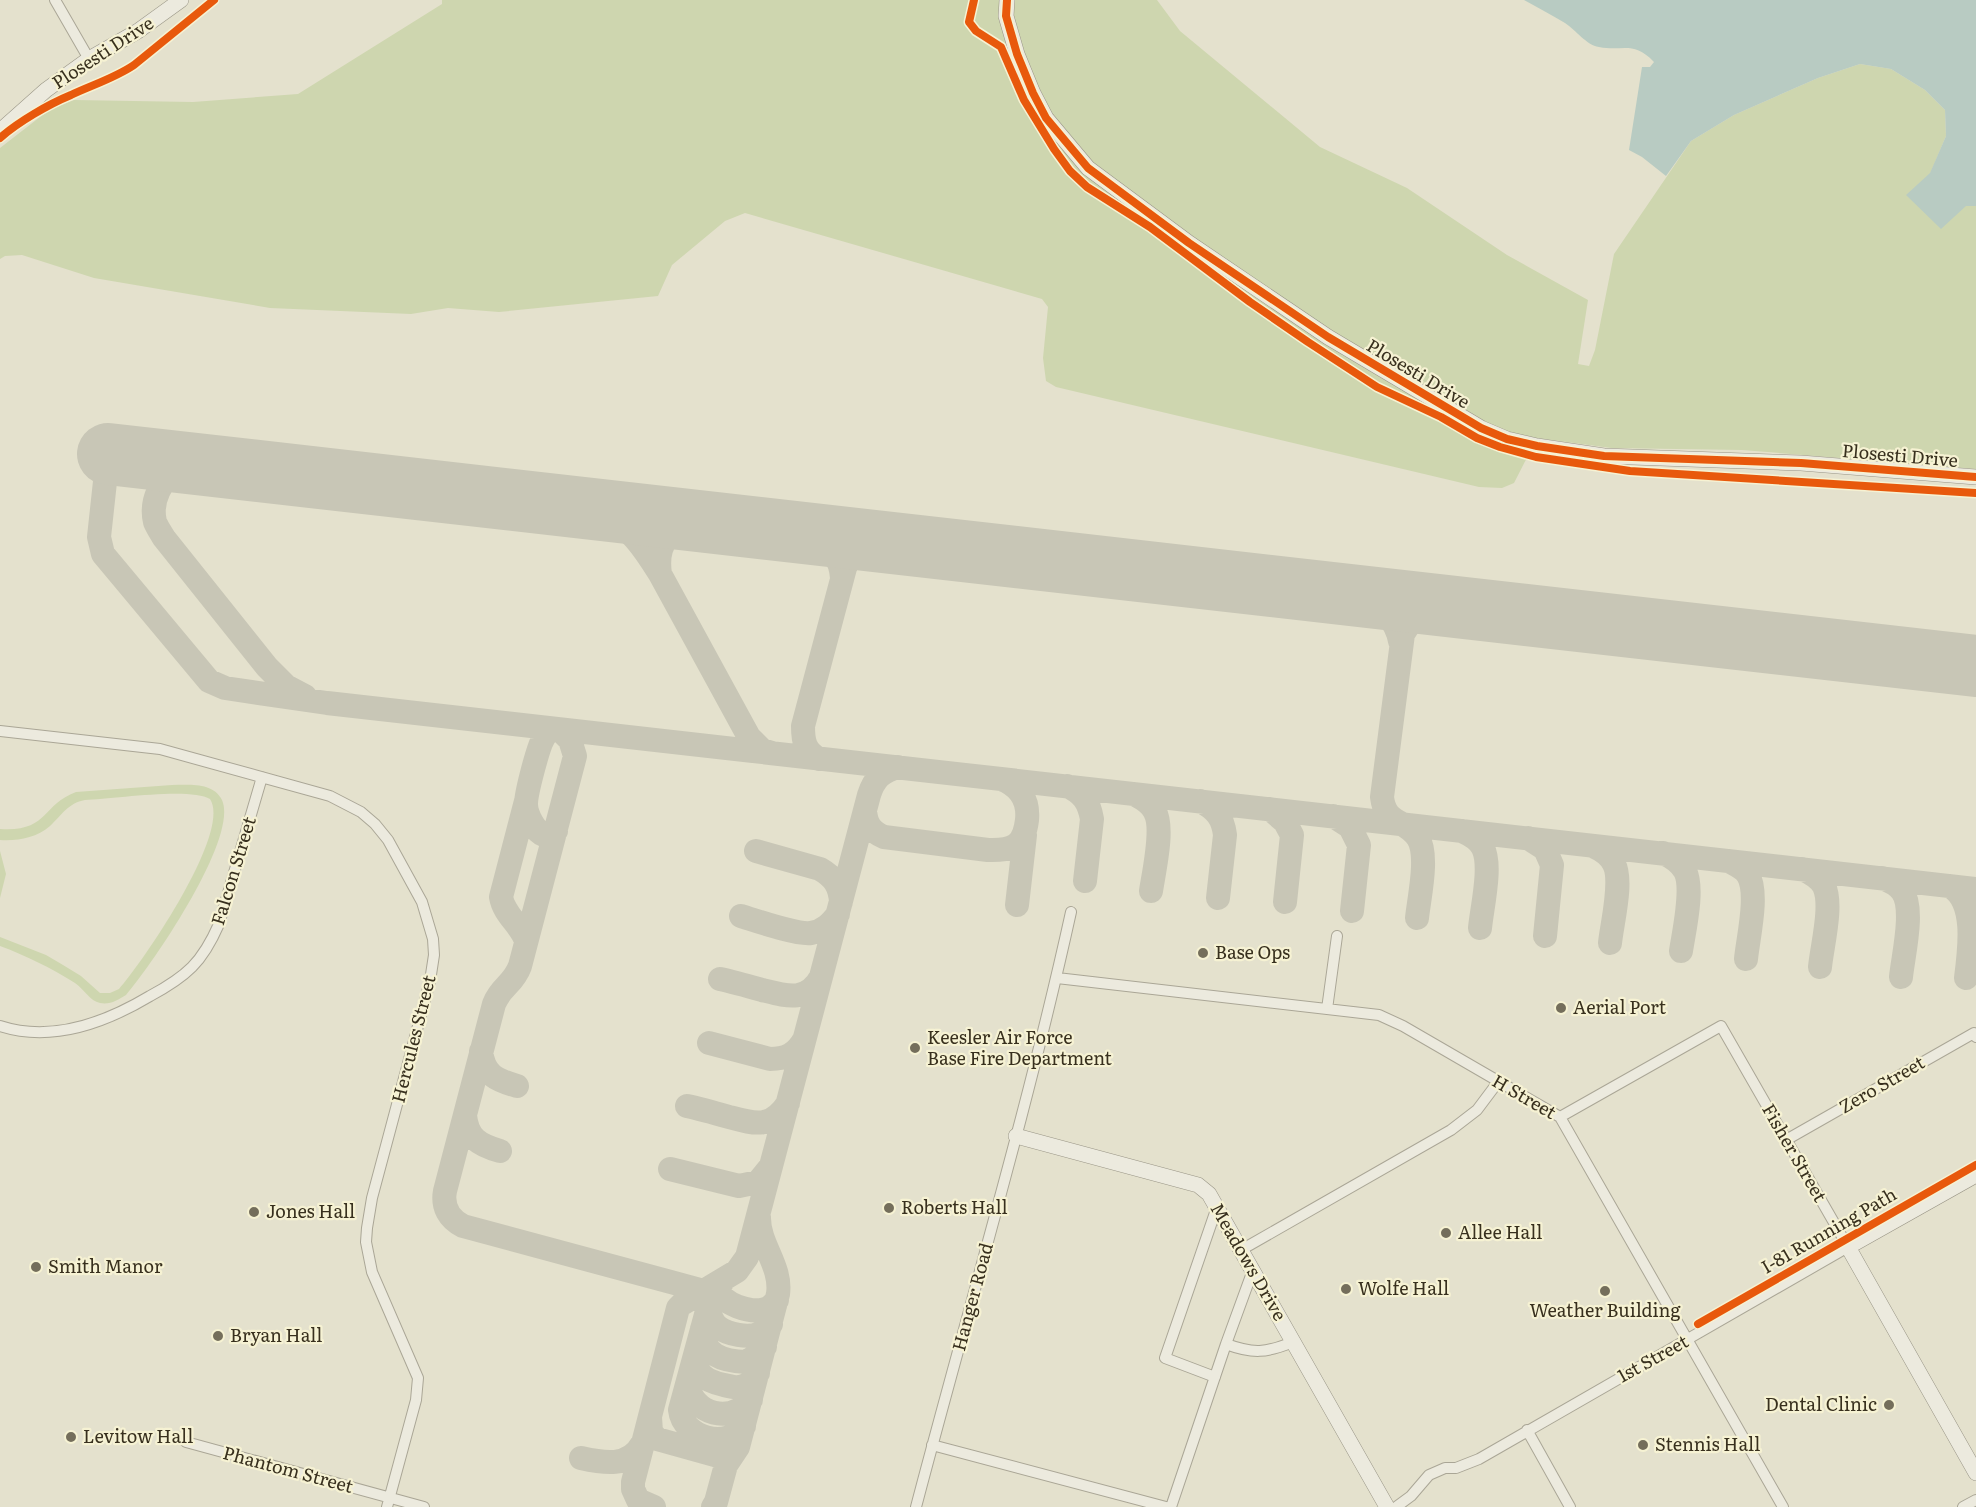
<svg xmlns="http://www.w3.org/2000/svg" width="1976" height="1507" font-family="Literata,serif">
	<style>
		.green { fill: #ced6af }
		.water { fill: #b8cbc2 }
		.lines { fill: none; stroke-linecap: round; stroke-linejoin: round }
		.taxiway { stroke: #c8c6b6; stroke-width: 24 }
		.runway { stroke: #c8c6b6; stroke-width: 62 }
		.street-casing { stroke: #aaa696; stroke-width: 12 }
		.secondary-casing { stroke: #999586; stroke-width: 16 }
		.street { stroke: #eceade; stroke-width: 10 }
		.secondary { stroke: #eceade; stroke-width: 15 }
		.cycleway-casing { stroke: #f6f2d3; stroke-width: 11 }
		.cycleway { stroke: #e8590c; stroke-width: 8 }
		.poi-dot { fill: #746e5b; stroke: #f6f2d3; stroke-width: 2 }
		.labels { text-anchor: middle; stroke-width: 4.5; stroke-linejoin: round; paint-order: stroke }
		.street-label { font-size: 18px; fill: #38301e; stroke: #f6f2d3 }
		.poi-label { font-size: 18px; fill: #38301e; stroke: #f6f2d3; text-anchor: start }
	</style>
	<rect width="100%" height="100%" fill="#e4e1cd"/>
	<!-- green -->
	<path class="green" d="M442,0h715l23,31 140,116 87,41 100,67 81,45 -10,64 11,2 6,-16 19,-96 77,-113 43,-26 84,-37 42,-14 31,5 34,21 20,20 1,26 -16,38 -23,21 69,11v263l-234,-19 -131,-2 -74,-10 -23,45 -12,5 -23,-1 -423,-100 -10,-6 -3,-23 5,-51 -6,-8 -297,-86 -20,8 -53,44 -14,31 -159,16 -51,-4 -37,6 -141,-6 -176,-30 -72,-23 -17,1 -5,3v-111l49,-38 25,-10 119,2 105,-8 144,-90z
		M172,785c17,0 41,-3 50,15 17,38 -70,165 -96,195 -8,5 -16,10 -26,8 -10,-2 -16,-14 -25,-20 -24,-15 -48,-27 -75,-37v-9l46,18 17,10 18,11 19,17h10l9,-4c24,-27 113,-157 91,-190 -19,-12 -98,0 -125,1 -17,3 -23,15 -35,26 -14,12 -32,15 -50,14v-11c49,3 41,-24 76,-37z
		M0,851l6,23 -6,24z"/>
	<!-- water -->
	<path class="water" d="M1524,0h452v206h-10l-25,23 -35,-34 24,-22 16,-37 -1,-26 -20,-20 -34,-21 -31,-5 -42,14 -84,37 -43,26 -25,35 -24,-19 -13,-7 13,-83h8l4,-5c-21,-22 -31,-10 -55,-15 -13,-2 -23,-17 -34,-24 -13,-8 -27,-15 -41,-23z"/>
	<g class="lines">
		<!-- taxiway -->
		<path class="taxiway" d="M108,454l-9,83 4,17 106,127 16,7 102,15 1649,186
			M199,465c-6,1 -14,2 -19,4 -19,9 -30,32 -25,53 2,5 6,11 9,16l103,129 19,19 19,10
			M596,508c34,21 43,32 64,66
			M701,520c-29,10 -46,19 -41,54l89,163 13,13 10,3
			M814,534c15,12 27,23 28,44
			M1364,596c18,11 32,24 36,45
			M553,729c-4,2 -8,5 -10,10 -5,9 -17,54 -17,65 0,10 9,28 18,31l12,-4
			M560,730l10,10 5,16 -55,210c-7,19 -19,20 -26,38l-49,187c-3,16 4,28 18,35l241,65
			M819,759c-14,-8 -16,-17 -16,-33l42,-158c8,-17 10,-24 29,-26
			M1067,786c16,7 22,16 25,33l-7,62
			M1134,794c9,5 17,9 21,18 9,16 -1,59 -4,79
			M526,801l-25,96c3,18 20,28 25,44
			M1200,801c16,8 23,17 25,34l-7,63
			M1270,809l15,13 7,13 -7,67
			M865,810c1,14 6,22 19,27l104,13c26,1 36,-5 39,-30 2,-20 -7,-34 -26,-41
			M1333,816l17,11 9,18 -7,66
			M1462,831c9,4 17,8 21,17 9,18 -1,59 -3,80
			M1528,838l17,11 7,16 -7,71
			M1593,846c9,4 17,9 21,18 9,17 -2,59 -4,79
			M756,851l64,18c14,8 20,17 21,33
			M1663,853c9,4 17,9 22,18 9,17 -1,60 -4,80
			M1729,861c7,4 15,7 19,14 11,18 0,63 -2,84
			M1802,869c9,4 17,8 22,17 9,19 -2,60 -4,81
			M1882,878c8,3 15,6 20,13 13,17 1,65 -1,86
			M1950,886c26,15 20,61 16,92
			M1017,905l8,-70
			M741,916c16,5 56,19 70,17 13,-2 20,-10 27,-19
			M1417,918c2,-20 12,-63 1,-80 -12,-19 -33,-13 -36,-41l21,-163c9,-15 18,-26 35,-29
			M720,979c14,3 28,7 42,11 24,6 45,13 59,-13
			M709,1043l61,16c16,0 26,-5 34,-19
			M481,1051c3,24 15,29 36,35
			M687,1106c14,3 28,7 42,11 26,7 42,12 59,-14
			M465,1115c2,23 14,30 35,36
			M670,1169l69,17 19,-4 13,-16
			M724,1279l-6,10c3,15 33,25 47,20 5,-1 8,-5 12,-9
			M718,1283l-8,17 -30,110c3,28 48,40 64,16
			M708,1305c1,8 3,16 10,22 9,7 31,12 42,6 4,-2 7,-6 11,-9
			M702,1329c1,26 20,32 44,33l13,-8 6,-7
			M696,1352c-3,21 9,29 28,33 8,2 16,4 24,-1 4,-2 7,-7 10,-11
			M687,1384c8,31 42,40 64,16
			M650,1417l1,15 6,7 61,17
			M581,1458c22,5 48,10 61,-14
			M654,1507l-16,-7 -5,-11v-7l45,-174 4,-4 55,-33 10,-14 122,-462c5,-16 13,-24 29,-28
			M713,1507l3,-5 10,-37 12,-18 40,-153c4,-28 -19,-49 -19,-76"/>
		<!-- runway -->
		<path class="runway" d="M108,454l1868,212"/>
		<!-- street casing -->
		<g class="street-casing">
			<path id="street" d="M55,0l34,59
				M0,731l160,18 170,47 31,16 14,12 13,16 34,62 11,37 1,16 -4,26 -58,217 -5,30 -1,14 6,30 46,106 -2,22 -29,107
				M1057,978l322,37 24,11 157,91 223,390
				M1327,1009l10,-73
				M0,1026c52,17 105,-3 150,-30 15,-8 30,-17 42,-29 12,-12 20,-27 27,-43l43,-147
				M1786,1140l188,-107 2,4
				M1241,1250l210,-120 26,-20 21,-28
				M1226,1344c27,10 40,9 67,-2
				M1215,1377l-50,-19 52,-151
				M1527,1430l43,77
				M186,1442l238,65
				M932,1445l234,62
				M916,1507c52,-198 111,-395 155,-595
				M1171,1507l55,-163 27,-74
				M1396,1507l15,-11 18,-21 16,-7h11l23,-9 369,-212 -127,-221 -161,91
				M1963,1507l13,-7"/>
		</g>
		<!-- secondary casing -->
		<g class="secondary-casing">
			<path id="secondary" d="M1007,0l-1,16 11,38 16,39 13,25 42,50 101,75 139,94 153,91 26,11 30,7 67,10 197,7 175,14
				M0,131l46,-41 43,-31 49,-28 43,-31
				M1016,1136l182,49 11,9 178,313
				M1976,1175l-128,72 128,226"/>
		</g>
		<!-- street -->
		<use href="#street" class="street"/>
		<!-- secondary -->
		<use href="#secondary" class="secondary"/>
		<!-- cycleway casing -->
		<g class="cycleway-casing">
			<path id="cycleway" d="M974,0l-5,22 7,9 25,16 23,53 30,49 16,22 17,16 63,40 100,75 58,40 69,45 64,30 36,21 23,9 36,10 94,14 346,22
				M1007,0l-1,16 11,38 16,39 13,25 42,50 101,75 139,94 153,91 26,11 30,7 67,10 197,7 175,14
				M0,138c18,-16 49,-34 71,-43 21,-10 44,-17 63,-30l80,-65
				M1698,1324l278,-159"/>
		</g>
		<!-- cycleway -->
		<use href="#cycleway" class="cycleway"/>
	</g>
	<!-- markers -->
	<g class="poi-dot">
		<circle cx="1203" cy="953" r="6"/>
		<circle cx="1561" cy="1008" r="6"/>
		<circle cx="915" cy="1048" r="6"/>
		<circle cx="889" cy="1208" r="6"/>
		<circle cx="254" cy="1212" r="6"/>
		<circle cx="1446" cy="1233" r="6"/>
		<circle cx="36" cy="1267" r="6"/>
		<circle cx="1346" cy="1289" r="6"/>
		<circle cx="1605" cy="1291" r="6"/>
		<circle cx="218" cy="1336" r="6"/>
		<circle cx="1889" cy="1405" r="6"/>
		<circle cx="71" cy="1437" r="6"/>
		<circle cx="1643" cy="1445" r="6"/>
	</g>
	<g class="labels">
		<!-- street labels -->
		<g class="street-label">
			<text transform="translate(103 53) rotate(-33)" y="6">Plosesti Drive</text>
			<text transform="translate(1418 374) rotate(31)" y="6">Plosesti Drive</text>
			<text transform="translate(1900 456) rotate(5)" y="6">Plosesti Drive</text>
			<text transform="translate(234 871) rotate(-73)" y="6">Falcon Street</text>
			<text transform="translate(414 1039) rotate(-76)" y="6">Hercules Street</text>
			<text transform="translate(1882 1085) rotate(-30)" y="6">Zero Street</text>
			<text transform="translate(1524 1097) rotate(30)" y="6">H Street</text>
			<text transform="translate(1794 1153) rotate(60)" y="6">Fisher Street</text>
			<text transform="translate(1829 1231) rotate(-30)" y="6">I-81 Running Path</text>
			<text transform="translate(1248 1262) rotate(60)" y="6">Meadows Drive</text>
			<text transform="translate(973 1297) rotate(-75)" y="6">Hanger Road</text>
			<text transform="translate(1653 1359) rotate(-29)" y="6">1st Street</text>
			<text transform="translate(288 1470) rotate(15)" y="6">Phantom Street</text>
		</g>
		<!-- poi labels -->
		<g class="poi-label">
			<text x="1215" y="959">Base Ops</text>
			<text x="1573" y="1014">Aerial Port</text>
			<text x="927" y="1044">Keesler Air Force<tspan x="927" dy="21">Base Fire Department</tspan></text>
			<text x="901" y="1214">Roberts Hall</text>
			<text x="266" y="1218">Jones Hall</text>
			<text x="1458" y="1239">Allee Hall</text>
			<text x="48" y="1273">Smith Manor</text>
			<text x="1358" y="1295">Wolfe Hall</text>
			<text x="1605" y="1317" text-anchor="middle">Weather Building</text>
			<text x="230" y="1342">Bryan Hall</text>
			<text x="1877" y="1411" text-anchor="end">Dental Clinic</text>
			<text x="83" y="1443">Levitow Hall</text>
			<text x="1655" y="1451">Stennis Hall</text>
		</g>
	</g>
</svg>
